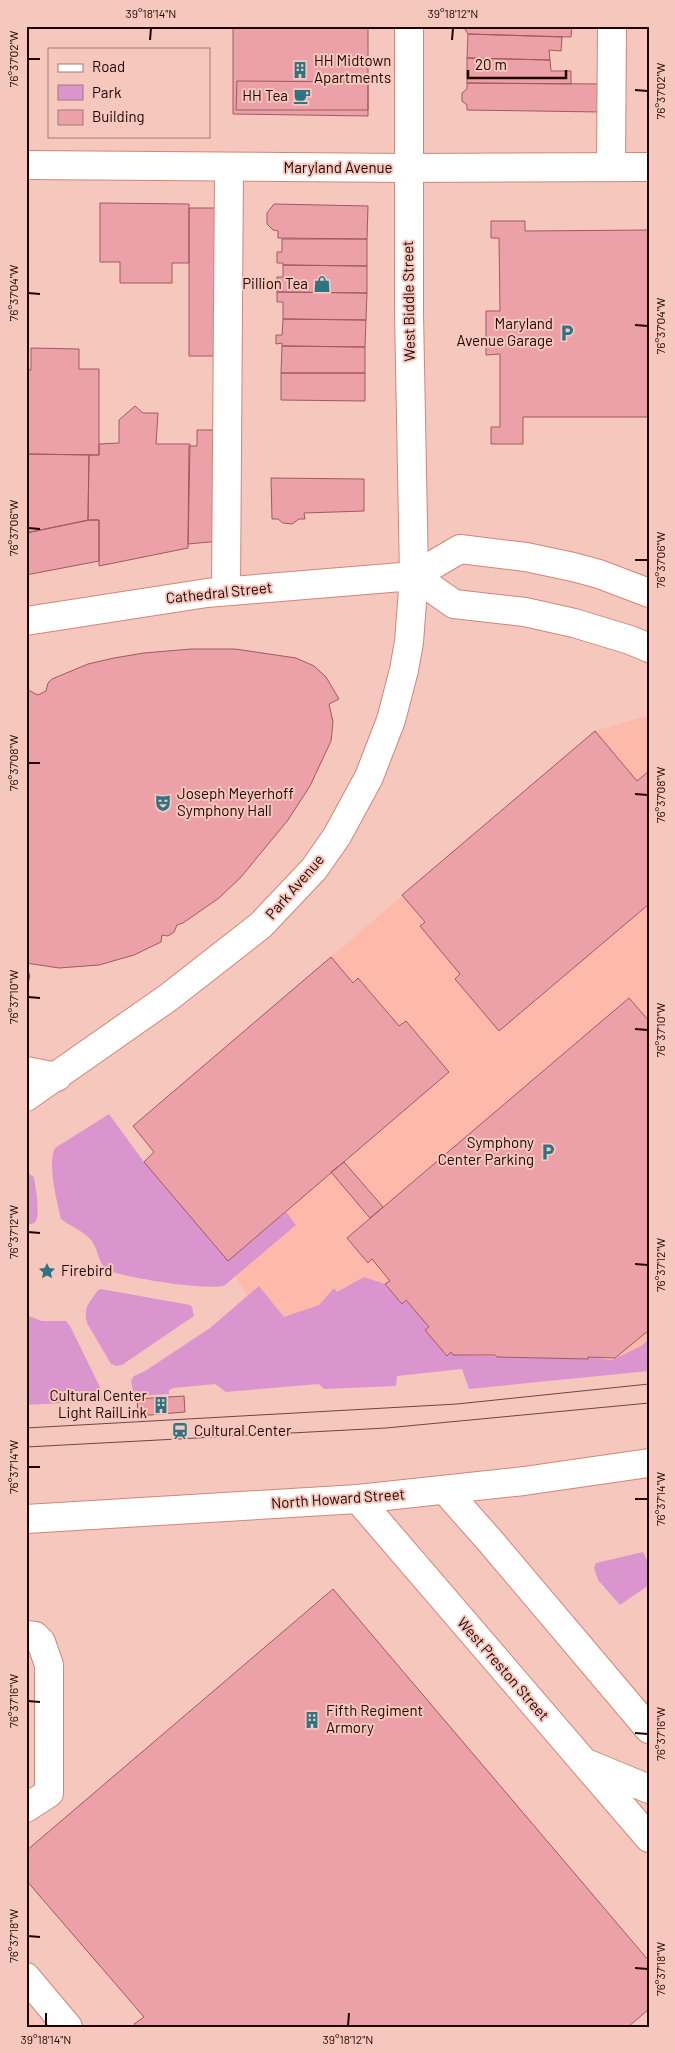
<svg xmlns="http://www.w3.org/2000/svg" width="675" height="2053" font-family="Barlow,sans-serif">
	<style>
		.built { fill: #fdbaab }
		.green { fill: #db95ce }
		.building { fill: #eca0a7; stroke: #9f5a62 }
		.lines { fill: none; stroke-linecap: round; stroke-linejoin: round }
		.minor-casing { stroke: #ce8778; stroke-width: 30 }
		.major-casing { stroke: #ce8778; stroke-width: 30 }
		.minor { stroke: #fff; stroke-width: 28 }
		.major { stroke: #fff; stroke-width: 28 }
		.tram { stroke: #684842; stroke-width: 1 }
		.ticks { fill: none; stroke: #1f0603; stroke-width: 2 }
		.labels { text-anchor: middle; stroke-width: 4; stroke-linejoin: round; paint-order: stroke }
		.poi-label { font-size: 15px; fill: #1f0603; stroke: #f6c8bd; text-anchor: start }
		.street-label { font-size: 15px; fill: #1f0603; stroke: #f6c8bd }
		.neatline { fill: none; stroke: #1f0603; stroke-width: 2 }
		.ticks-label { font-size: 12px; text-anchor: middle; fill: #1f0603 }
	</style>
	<rect width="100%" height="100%" fill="#f6c8bd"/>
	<!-- built -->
	<path class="built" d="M649,715v624l-8,7 -29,14 -171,-3 -155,-31 -29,-16 -26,-40 -93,-104 16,-14 -21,-26 462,-395z"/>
	<!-- green -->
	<path class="green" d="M109,1114l35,48 84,98 58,-48 10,13 -71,60c-13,7 -106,-8 -120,-16 -7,-9 -7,-20 -14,-29 -9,-10 -20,-13 -30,-21 -4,-17 -14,-56 -6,-71z
		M26,1172l8,5c1,9 8,41 0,46 -2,1 -5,1 -8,2z
		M364,1277l21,7 17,20 4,-4 23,27 -4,3 22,26 4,-4 3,3 134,4v-2l24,3 29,-14 8,-7v32l-180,18 -7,-20 -65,7 -1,10 -72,3 -5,-5 -93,8 -11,-8 -41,4 -5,2v4l-35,2 -3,-15 3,-5 11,-5 65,-43 49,-42 25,31 35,-12 15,-17 3,4z
		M101,1289l89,16 2,2 2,9 -72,49 -6,1 -5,-2 -24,-41c-4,-17 2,-19 11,-33z
		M26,1315l16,6h24l4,5 30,61 2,14 -76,4z
		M643,1552l6,12v21l-29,20 -22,-25 -4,-12 2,-5z"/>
	<!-- building -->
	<path class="building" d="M233,26h135v90l-135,-2z
		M572,26l-1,11 -103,-3 -5,-8z
		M468,34l94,3 -1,14 -12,-1 1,10 -83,-2z
		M467,58l83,2 1,11h20v13l-104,-1z
		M237,81l131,1v28h-132z
		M467,83l134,1v28l-134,-2v-5l-5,-4v-8l5,-4z
		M100,203l89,1v59h-17v20h-52v-21h-20z
		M274,204l94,2 -1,33 -89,-1v-7l-5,-1 -6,-6v-11z
		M189,208h31l-4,148h-27z
		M491,221h34v10l124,-1v187h-126v27h-32v-17h9v-73l-14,1v-44h14l-1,-73h-8z
		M282,239h85v27l-84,-1v-2h-6v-11h5z
		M283,265l84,1v27l-90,-1v-15h6z
		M277,292l90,1 -1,27 -83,-1v-17h-6z
		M283,319l83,1 -1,27 -83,-1v-3l-6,1v-9h6z
		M282,346l83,1v26h-84z
		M31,348l48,1v20h20v86l-73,-1v-84h5z
		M281,373h84v28l-84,-1z
		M135,406l8,7h15l-2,31h34l-2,104 -89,18v-46h-11l1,-65h10v-11l20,-1v-23z
		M197,430h24l-1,111 -32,3 1,-98h8z
		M26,454l63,1 -1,65 -62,13z
		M271,478l93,1v32l-60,2 1,6h-6l-7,5 -9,-1 -5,-4h-6z
		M90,520h9v41l-73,14v-42z
		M191,649h44l61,9 18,8 12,11 13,22 -10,5 4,18 -2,19 -21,45 -22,34 -47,57 -22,21 -36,25 -6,2 -3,7 -6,4 -6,-1 -1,7 -27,13 -35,10 -40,3 -33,-5v-274l12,6 8,-4 2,-8 4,-4 36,-15 26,-6 30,-5z
		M595,731l42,50 12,-10v133l-150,127 -44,-52 5,-5 -40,-48 5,-4 -23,-27z
		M331,957l22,26 5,-5 41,48 7,-5 43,51 -221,189 -84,-99 10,-10 -21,-26z
		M26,964l4,12 -4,14z
		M629,998l20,23v309l-34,28 -27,-1v2l-91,-2 -2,-2h-42l-2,-3 -4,4 -22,-26 4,-3 -23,-27 -4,4 -17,-20 5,-3 -18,-22 -4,4 -21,-25z
		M344,1162l39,45 -13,11 -39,-46z
		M184,1396l1,16 -47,4 -1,-17z
		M333,1589l316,372v48l-21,18h-491l-3,-3 10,-7 -118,-137v-29z"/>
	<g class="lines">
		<!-- minor casing -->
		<g class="minor-casing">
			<path id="minor" d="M611,167l1,-141
				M226,591l3,-424
				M26,1071l31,6
				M445,1490l46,52 158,187
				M358,1499l291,339
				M26,1635l9,1 6,6 8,23v128l-23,15
				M586,1763l63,26
				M26,1977l42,50"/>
		</g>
		<!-- major casing -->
		<g class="major-casing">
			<path id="major" d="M26,165l382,3 241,-1
				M414,576l40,28 71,8 49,11 56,17 19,8
				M26,621l181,-28 207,-17 46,-27 66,8 47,10 26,7 50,19
				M26,1097l143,-100 92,-72 53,-56 23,-33 32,-59 22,-57 13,-50 5,-28 5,-66 -5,-263v-287
				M26,1519l332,-20 166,-18 125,-18"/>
		</g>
		<!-- minor -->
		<use href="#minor" class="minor"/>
		<!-- major -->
		<use href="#major" class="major"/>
		<!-- tram -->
		<path class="tram" d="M26,1428l431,-24 192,-20
			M26,1447l360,-19 263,-25"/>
	</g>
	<!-- ticks -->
	<path class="ticks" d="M150,40l1,-12M452,40l1,-12M28,59h12M635,90l13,1M28,293l12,1M635,325l13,1M28,528l12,1M635,560h13M28,763h12M635,794l13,1M28,997l12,1M635,1029l13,1M28,1232l12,1M635,1264l13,1M28,1467h12M635,1499h13M28,1701l12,1M635,1733l13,1M28,1936l12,1M635,1968l13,1M46,2026v-13M348,2026l1,-13"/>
	<!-- icons -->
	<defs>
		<g id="building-bare" transform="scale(1.35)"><path d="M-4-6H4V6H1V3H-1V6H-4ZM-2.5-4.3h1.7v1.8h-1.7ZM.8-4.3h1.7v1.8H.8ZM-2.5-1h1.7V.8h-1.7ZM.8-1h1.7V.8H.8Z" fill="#2e7482" stroke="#f6c8bd" stroke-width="2.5" paint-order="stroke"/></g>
		<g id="cafe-bare" transform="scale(1.35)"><path d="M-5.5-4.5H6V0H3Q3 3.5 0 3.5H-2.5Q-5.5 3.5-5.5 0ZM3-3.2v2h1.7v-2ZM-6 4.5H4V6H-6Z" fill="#2e7482" stroke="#f6c8bd" stroke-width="2.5" paint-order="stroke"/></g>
		<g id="shop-bare" transform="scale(1.35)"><path d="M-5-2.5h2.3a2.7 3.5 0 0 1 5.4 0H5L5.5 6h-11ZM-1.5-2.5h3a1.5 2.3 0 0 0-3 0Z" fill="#2e7482" stroke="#f6c8bd" stroke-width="2.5" paint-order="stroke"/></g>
		<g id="parking-bare" transform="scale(1.35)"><path d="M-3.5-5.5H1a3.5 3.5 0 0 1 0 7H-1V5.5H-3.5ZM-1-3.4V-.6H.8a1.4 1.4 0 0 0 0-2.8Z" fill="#2e7482" stroke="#f6c8bd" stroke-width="2.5" paint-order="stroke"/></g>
		<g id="theatre-bare" transform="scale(1.35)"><path d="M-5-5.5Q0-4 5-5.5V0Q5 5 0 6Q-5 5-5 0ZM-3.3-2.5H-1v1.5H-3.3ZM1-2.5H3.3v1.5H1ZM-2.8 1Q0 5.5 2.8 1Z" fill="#2e7482" stroke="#f6c8bd" stroke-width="2.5" paint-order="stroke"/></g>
		<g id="sight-bare" transform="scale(1.35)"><path d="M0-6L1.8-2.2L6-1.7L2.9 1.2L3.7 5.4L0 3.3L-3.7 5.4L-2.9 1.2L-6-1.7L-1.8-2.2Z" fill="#2e7482" stroke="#f6c8bd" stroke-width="2.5" paint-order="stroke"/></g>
		<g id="station-bare" transform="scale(1.35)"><path d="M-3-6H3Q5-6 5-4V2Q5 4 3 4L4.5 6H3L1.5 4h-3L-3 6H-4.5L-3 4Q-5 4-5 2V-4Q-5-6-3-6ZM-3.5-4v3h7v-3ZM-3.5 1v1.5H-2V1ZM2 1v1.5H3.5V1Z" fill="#2e7482" stroke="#f6c8bd" stroke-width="2.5" paint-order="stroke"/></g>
	</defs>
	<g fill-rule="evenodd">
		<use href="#building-bare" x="300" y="70"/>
		<use href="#cafe-bare" x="302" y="96"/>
		<use href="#shop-bare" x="322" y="284"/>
		<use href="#parking-bare" x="567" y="333"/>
		<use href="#theatre-bare" x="163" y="803"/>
		<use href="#parking-bare" x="548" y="1152"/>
		<use href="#sight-bare" x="47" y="1271"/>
		<use href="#building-bare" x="161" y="1405"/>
		<use href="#station-bare" x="180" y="1431"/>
		<use href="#building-bare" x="312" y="1720"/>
	</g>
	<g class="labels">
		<!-- poi labels -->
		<g class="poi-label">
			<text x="314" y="66">HH Midtown<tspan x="314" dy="17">Apartments</tspan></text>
			<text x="288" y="101" text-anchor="end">HH Tea</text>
			<text x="308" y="289" text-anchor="end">Pillion Tea</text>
			<text x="553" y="329" text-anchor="end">Maryland<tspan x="553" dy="17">Avenue Garage</tspan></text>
			<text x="177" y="799">Joseph Meyerhoff<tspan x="177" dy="17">Symphony Hall</tspan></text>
			<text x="534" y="1148" text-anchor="end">Symphony<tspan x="534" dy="17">Center Parking</tspan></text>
			<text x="61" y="1276">Firebird</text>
			<text x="147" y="1401" text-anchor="end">Cultural Center<tspan x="147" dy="17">Light RailLink</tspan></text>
			<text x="194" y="1436">Cultural Center</text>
			<text x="326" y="1716">Fifth Regiment<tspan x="326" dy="17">Armory</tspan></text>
		</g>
		<!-- street labels -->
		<g class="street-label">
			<text x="338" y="173">Maryland Avenue</text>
			<text transform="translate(409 301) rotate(-91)" y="5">West Biddle Street</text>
			<text transform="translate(219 593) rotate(-6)" y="5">Cathedral Street</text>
			<text transform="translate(295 887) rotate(-49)" y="5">Park Avenue</text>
			<text transform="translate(338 1499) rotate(-4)" y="5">North Howard Street</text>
			<text transform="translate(503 1669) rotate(49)" y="5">West Preston Street</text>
		</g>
	</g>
	<!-- border -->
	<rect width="675" height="2053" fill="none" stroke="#f6c8bd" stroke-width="55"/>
	<!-- legend -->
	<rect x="48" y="48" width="162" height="90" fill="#f6c8bd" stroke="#a07a73"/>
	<rect x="58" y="64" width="25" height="8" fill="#ffffff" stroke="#a07a73"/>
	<text x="92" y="72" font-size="15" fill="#1f0603">Road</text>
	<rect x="58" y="85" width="25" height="15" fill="#db95ce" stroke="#a07a73"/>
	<text x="92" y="98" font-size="15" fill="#1f0603">Park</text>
	<rect x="58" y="110" width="25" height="15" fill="#eca0a7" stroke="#a07a73"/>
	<text x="92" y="122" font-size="15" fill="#1f0603">Building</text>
	<!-- scale -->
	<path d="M468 70v8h98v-8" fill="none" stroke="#1f0603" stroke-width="2.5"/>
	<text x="475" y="70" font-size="15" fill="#1f0603" stroke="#f6c8bd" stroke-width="4" paint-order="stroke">20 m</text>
	<rect x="28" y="28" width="620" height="1998" class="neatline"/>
	<g class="ticks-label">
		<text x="151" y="18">39°18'14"N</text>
		<text x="453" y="18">39°18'12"N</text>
		<text transform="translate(14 59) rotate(-90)" y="4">76°37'02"W</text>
		<text transform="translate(661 91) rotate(-90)" y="4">76°37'02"W</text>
		<text transform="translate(14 293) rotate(-90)" y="4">76°37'04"W</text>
		<text transform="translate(661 326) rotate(-90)" y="4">76°37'04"W</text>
		<text transform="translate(14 528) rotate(-90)" y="4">76°37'06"W</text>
		<text transform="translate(661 560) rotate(-90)" y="4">76°37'06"W</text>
		<text transform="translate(14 763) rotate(-90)" y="4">76°37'08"W</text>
		<text transform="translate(661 795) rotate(-90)" y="4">76°37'08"W</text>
		<text transform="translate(14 997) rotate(-90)" y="4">76°37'10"W</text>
		<text transform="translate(661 1030) rotate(-90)" y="4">76°37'10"W</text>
		<text transform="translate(14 1232) rotate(-90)" y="4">76°37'12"W</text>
		<text transform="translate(661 1265) rotate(-90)" y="4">76°37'12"W</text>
		<text transform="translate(14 1467) rotate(-90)" y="4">76°37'14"W</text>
		<text transform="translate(661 1499) rotate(-90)" y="4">76°37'14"W</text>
		<text transform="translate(14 1701) rotate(-90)" y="4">76°37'16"W</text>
		<text transform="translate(661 1734) rotate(-90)" y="4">76°37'16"W</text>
		<text transform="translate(14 1936) rotate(-90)" y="4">76°37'18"W</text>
		<text transform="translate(661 1969) rotate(-90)" y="4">76°37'18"W</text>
		<text x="46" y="2044">39°18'14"N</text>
		<text x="348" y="2044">39°18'12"N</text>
	</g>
</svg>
